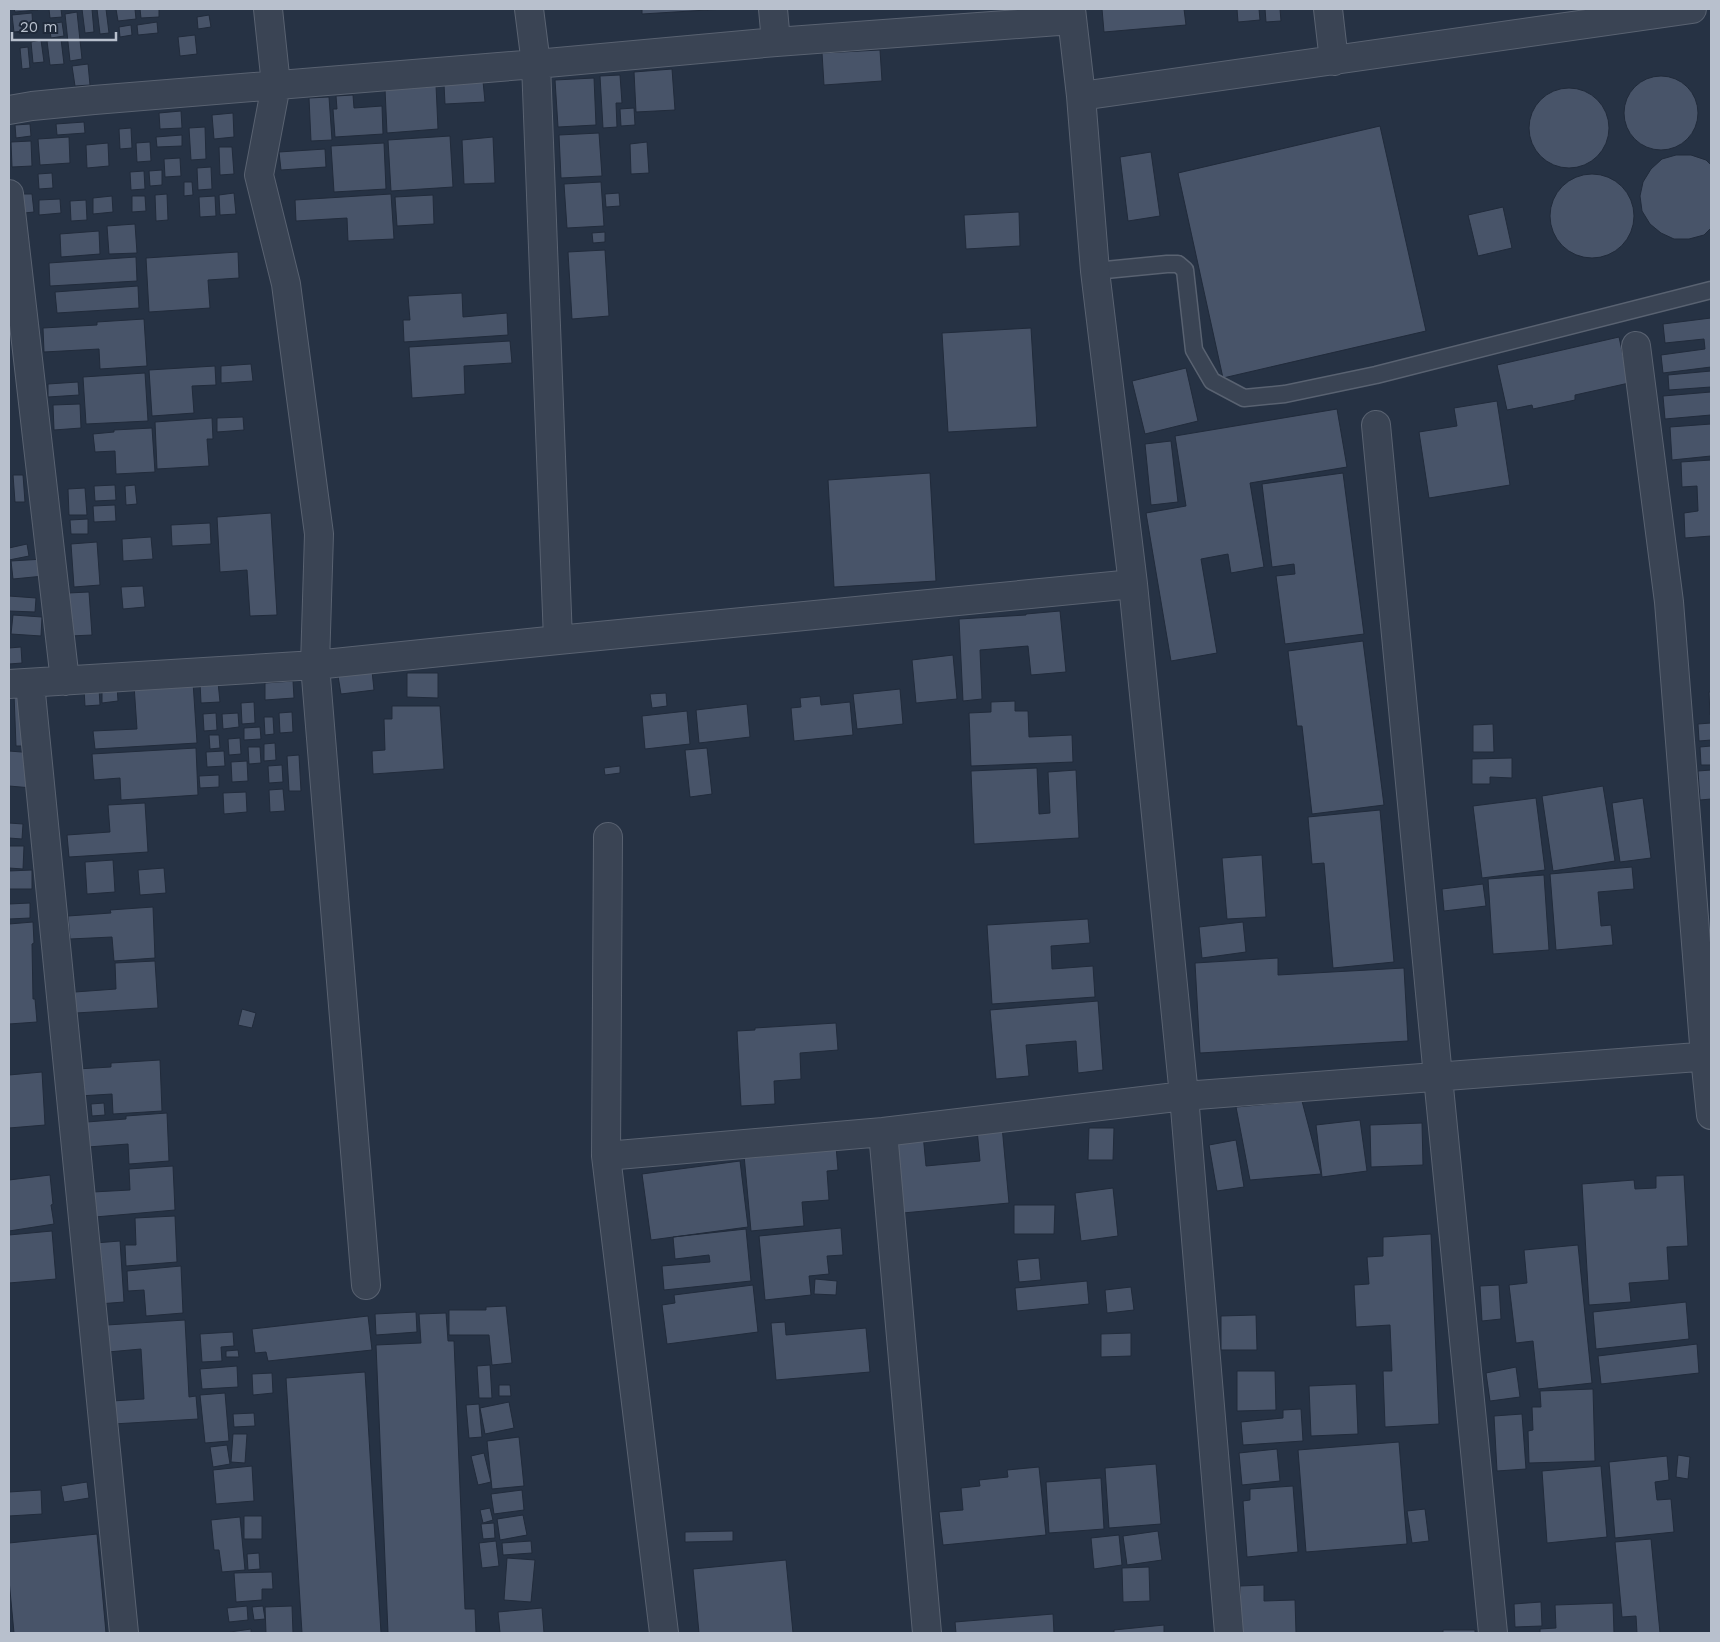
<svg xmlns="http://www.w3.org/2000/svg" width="1720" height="1642" font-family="'Work Sans',sans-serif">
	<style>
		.building { fill: #485469; stroke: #212b3b }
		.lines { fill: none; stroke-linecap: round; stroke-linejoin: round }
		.lane-casing { stroke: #596271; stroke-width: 19 }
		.street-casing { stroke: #596271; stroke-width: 30 }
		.lane { stroke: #3a4454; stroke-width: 16 }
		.street { stroke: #3a4454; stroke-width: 28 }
	</style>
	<rect width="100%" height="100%" fill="#263244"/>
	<!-- building -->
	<path class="building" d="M14,9h24v1l-23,2z
		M49,9h12l1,8 -12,1z
		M82,9h10l2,23 -9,1z
		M97,9h9l3,24 -9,1z
		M116,9h19l1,10 -18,2z
		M140,9h19v8l-18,1z
		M642,9h82l-82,5z
		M1102,9h82l2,16 -82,7z
		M1237,9h22l1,11 -22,2z
		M1265,9h15l1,12 -15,1z
		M77,12l5,47 -12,2 -5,-47z
		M32,13l1,17 -19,2 -2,-17z
		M209,15l2,12 -13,2 -1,-12z
		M62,22l2,14 -13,2 -2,-14z
		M157,22l1,11 -20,2 -1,-10z
		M131,25l1,10 -12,2 -1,-10z
		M195,35l2,19 -17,2 -2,-19z
		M61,39l3,25 -14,1 -3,-24z
		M41,40l3,22 -11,1 -2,-21z
		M28,47l2,21 -8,1 -2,-21z
		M880,50l2,31 -58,4 -2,-32z
		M88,64l2,21 -15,1 -3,-20z
		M672,69l3,41 -39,2 -2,-40z
		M620,75l2,28h-6l1,24 -14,1 -3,-52z
		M1624 113a37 37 0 1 1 74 0a37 37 0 1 1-74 0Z
		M594,78l2,47 -38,2 -3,-47z
		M483,81l2,21 -40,2 -1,-20z
		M436,85l2,44 -51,4 -2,-44z
		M1529 128a40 40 0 1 1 80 0a40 40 0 1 1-80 0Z
		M353,95l1,13 28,-2 1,28 -48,3 -2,-28h4l-1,-13z
		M329,97l3,43 -21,1 -2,-43z
		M634,108l1,17 -14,1 -1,-17z
		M181,111l1,17 -22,1 -1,-16z
		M233,113l1,24 -20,2 -2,-24z
		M84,122l1,11 -28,2 -1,-11z
		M30,124l1,12 -15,2 -1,-13z
		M1380,126l46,205 -203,47 -45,-205z
		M205,127l1,32 -15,1 -2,-32z
		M131,128l1,20 -12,1 -1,-20z
		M599,133l3,43 -41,2 -2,-43z
		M182,135v11l-25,1 -1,-10z
		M450,136l3,51 -62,4 -3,-51z
		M69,137l1,26 -30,2 -2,-26z
		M493,137l2,46 -31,1 -2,-44z
		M31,141l1,25 -20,1 -1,-25z
		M150,142l1,19 -14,1 -1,-19z
		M647,142l2,31 -18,1 -1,-30z
		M108,143l1,23 -22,2 -1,-23z
		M384,143l2,46 -52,3 -3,-46z
		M219,147h13l2,27 -14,1z
		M325,149l1,18 -45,3 -2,-18z
		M1151,152l9,64 -32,5 -8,-64z
		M1676,155h15l15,5 5,5v63l-7,7 -15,4h-15l-13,-6 -11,-9 -8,-13 -2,-15 3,-14 8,-13 11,-10z
		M180,158l1,18 -16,1 -1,-18z
		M211,167l1,22 -14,1 -1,-22z
		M162,170v15l-12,1 -1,-15z
		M144,171l1,18 -14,1 -1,-18z
		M52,173l1,15 -14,1 -1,-15z
		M1550 216a42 42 0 1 1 84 0a42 42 0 1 1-84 0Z
		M184,182h8l1,13 -9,1z
		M601,182l3,44 -37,2 -3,-44z
		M234,193l2,21 -16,1 -1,-20z
		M619,193l1,13 -14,1 -1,-13z
		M23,194h9l2,18 -10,1z
		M167,194l1,26 -12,1 -1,-26z
		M391,194l3,45 -46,2 -1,-23 -51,3 -1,-21z
		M433,195l1,29 -37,2 -2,-29z
		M112,196l1,16 -20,2v-16z
		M132,196h13l1,15 -14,1z
		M215,196l1,20 -16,1 -1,-20z
		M60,199l1,14 -22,2v-15z
		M86,200l1,20 -16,1 -1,-20z
		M1503,207l9,41 -34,8 -10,-41z
		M1019,212l1,34 -54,3 -2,-34z
		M135,224l2,29 -28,1 -2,-28z
		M99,231l1,23 -39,3 -1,-23z
		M605,232v10l-12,1 -1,-10z
		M605,250l4,66 -37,3 -4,-67z
		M238,252l1,26 -31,2 2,28 -61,4 -3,-54z
		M136,257l1,24 -87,5 -1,-23z
		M138,286l1,22 -82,5 -2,-21z
		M462,293l1,24 44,-4 1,22 -104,7 -1,-22h7l-2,-24z
		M1711,318v49l-48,6 -2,-18 44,-6 -1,-10 -39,4 -2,-19z
		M144,319l3,47 -47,3 -1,-20 -55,3 -1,-24 54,-3v-3z
		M1031,328l6,99 -89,5 -6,-99z
		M1619,337l10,46 -54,12v5l-42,9 -1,-4 -25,5 -10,-45z
		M510,341l2,22 -48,3 1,28 -53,4 -3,-51z
		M251,364l2,17 -32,2v-17z
		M215,366l1,19 -24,1 2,27 -42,3 -3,-46z
		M1186,368l12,53 -53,13 -13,-53z
		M1711,371v20v-4l-42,3 -1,-15z
		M145,373l3,48 -62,3 -3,-47z
		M78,382l1,13 -31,2v-13z
		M1711,392v23l-46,4 -2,-23z
		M1497,401l13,84 -81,13 -10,-66 38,-6 -3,-18z
		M80,404l1,24 -27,2 -1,-25z
		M1337,409l10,58 -97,16 14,84 -33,6 -3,-19 -27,5 16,94 -46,8 -25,-148 40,-7 -11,-70z
		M243,417l1,13 -27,2v-14z
		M212,418l1,21h-6l2,27 -52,3 -2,-47z
		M1711,424v32l-39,4 -2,-33z
		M152,428l3,44 -39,2 -1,-23 -20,1 -2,-18 21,-2v-2z
		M1171,441l7,61 -27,3 -6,-61z
		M1711,460v76l-26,2 -1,-25 14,-2 -1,-25 -15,1 -1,-25z
		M930,473l6,108 -102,6 -6,-107z
		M1343,473l21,161 -79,10 -9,-68 19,-2 -1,-10 -22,3 -10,-83z
		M13,475h10l2,27h-10z
		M115,485l1,15 -21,1 -1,-15z
		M135,485l2,19 -11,1 -1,-19z
		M85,488l2,27h-18l-1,-26z
		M115,505l1,16 -22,1 -1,-16z
		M271,513l6,102 -27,1 -3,-46 -27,2 -3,-55z
		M88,519v15h-17l-1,-14z
		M210,523l1,21 -39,2 -1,-21z
		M151,537l2,22 -30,2 -1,-22z
		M97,542l3,43 -26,2 -3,-43z
		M27,544l2,12 -20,4v-12z
		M44,559v17l-31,3 -2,-18z
		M143,586l2,21 -22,2 -2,-22z
		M89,592l3,43 -22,1 -2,-43z
		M9,596l27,2 -1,14 -26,-1z
		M1060,611l6,61 -35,3 -3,-29 -48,4 2,49 -19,2 -4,-82 67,-4v-1z
		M13,615l29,2 -1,19 -30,-2z
		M1363,641l21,164 -72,9 -10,-88h-5l-9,-75z
		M21,647l1,16 -13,1v-16z
		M953,655l4,44 -41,4 -4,-43z
		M372,671l2,19 -33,4 -3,-18z
		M407,673h31v25l-31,-1z
		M293,681l1,17 -29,2v-17z
		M193,682l4,61 -102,6 -2,-18 44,-2 -3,-44z
		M200,682h18l2,20 -19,1z
		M117,686l1,15 -16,2v-16z
		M99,688l1,17 -15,1 -1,-17z
		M900,689l3,35 -46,5 -4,-35z
		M1709,692h2v23h-1z
		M31,693l2,53h-17l-2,-52z
		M666,693l1,13 -15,2 -2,-14z
		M820,696l1,9 29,-3 3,33 -59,6 -3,-33 10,-1 -1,-9z
		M1015,701v10h13l1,26 43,-2 1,27 -102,4 -2,-53 22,-1v-10z
		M254,702l1,21 -13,1 -1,-21z
		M747,704l3,33 -51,6 -3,-33z
		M392,706h48l4,63 -71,5 -1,-23 13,-1 -1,-31h8z
		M687,711l3,33 -45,5 -3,-33z
		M292,712l1,20 -13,1 -1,-20z
		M216,713l1,17 -13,1 -1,-17z
		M238,713l1,14 -16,2 -1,-15z
		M264,717h9l1,17 -9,1z
		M1711,723v17l-12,1 -1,-17z
		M1493,724l1,28h-21v-27z
		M260,727l1,12 -17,1v-12z
		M209,735h10l1,13 -10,1z
		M240,738l1,16 -12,1 -1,-16z
		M275,743l1,17 -12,1v-17z
		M1711,746v19h-10l-1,-18z
		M248,747h12l1,16 -12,1z
		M196,748l2,47 -77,5 -1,-22 -26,2 -2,-26z
		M707,748l5,46 -22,3 -5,-47z
		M9,751l25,2 -2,35 -23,-2z
		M224,751l1,15 -18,1 -1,-15z
		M299,755l2,36h-12l-2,-35z
		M1512,758v20l-22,-1v7h-18v-25z
		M247,761l1,20 -16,1 -1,-20z
		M282,765l1,17 -14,1 -1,-17z
		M620,766v7l-15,2 -1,-7z
		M1037,768l2,46 11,-1 -2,-41 28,-2 3,68 -105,6 -3,-73z
		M1711,770v29l-11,1 -2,-29z
		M219,775v12l-19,1 -1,-12z
		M1603,786l12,75 -62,10 -11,-75z
		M283,789l2,22 -15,1 -1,-22z
		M246,792l1,20 -23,2 -1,-21z
		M1536,798l9,72 -63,8 -9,-72z
		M1643,798l8,60 -31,4 -8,-59z
		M145,803l3,49 -79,5 -2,-22 43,-3 -2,-27z
		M1380,810l14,152 -61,6 -9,-105 -12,1 -4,-47z
		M9,823l14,1 -1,15 -13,-1z
		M9,846h15l-1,23 -14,-1z
		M1262,855l4,62 -39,2 -5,-61z
		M113,860l2,32 -28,2 -2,-32z
		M1632,867l2,22 -36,3 3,34 10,-1 2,20 -57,5 -6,-76z
		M164,868l2,25 -26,2 -2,-25z
		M32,870v19h-23v-18z
		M1544,875l5,75 -56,4 -5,-75z
		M1483,884l3,22 -42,5 -2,-22z
		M30,903v15l-21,1v-15z
		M153,907l2,51 -41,3 -2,-24 -42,2 -2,-23 43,-3 -1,-3z
		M1088,919l2,24 -39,3 1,23 41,-3 2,31 -103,7 -5,-79z
		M33,922l1,21 -2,1 1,55h2l2,23 -28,2v-100z
		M1243,922l3,30 -44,6 -3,-31z
		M1278,958v17l126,-7 4,73 -208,12 -5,-90z
		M155,961l3,47 -82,5 -1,-21 41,-3 -1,-26z
		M1098,1001l5,69 -25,3 -2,-32 -50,4 3,31 -33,3 -6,-69z
		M242,1009l14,4 -4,15 -14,-3z
		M836,1023l2,27 -38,3 1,26 -27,2 1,23 -34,2 -4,-75 18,-1v-2z
		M160,1060l2,51 -49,3 -1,-20 -33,2 -2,-27 34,-2v-4z
		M42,1072l3,53 -36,3v-53z
		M1302,1101l19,73 -71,6 -14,-73z
		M104,1103l1,12 -13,1 -1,-12z
		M167,1113l2,48 -40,3 -1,-20 -40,3 -1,-25 39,-3v-3z
		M1360,1120l7,51 -45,6 -6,-52z
		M1422,1123l1,42 -52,2 -1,-42z
		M1002,1126l7,77 -106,10 -7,-76 27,-3 3,32 54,-5 -3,-32z
		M1089,1128h25l-1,32h-25z
		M1236,1140l8,47 -27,4 -8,-46z
		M836,1146l2,24 -11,1 2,29 -27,2 2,24 -53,5 -7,-76z
		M740,1161l8,66 -97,13 -9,-66z
		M173,1166l2,44 -80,7 -2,-25 37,-2 -1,-21z
		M50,1175l3,29 -2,1 3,19 -45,7v-51z
		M1684,1175l4,71 -21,1 2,33 -40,3 2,19 -42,3 -7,-121 52,-4 1,9 21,-1v-12z
		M1113,1188l5,48 -37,5 -6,-48z
		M1014,1205h41l-1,29h-40z
		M175,1216l2,46 -51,4 -1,-21h11l-1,-27z
		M841,1228l2,27 -16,1 2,18 -20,2 2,19 -46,5 -6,-64z
		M746,1229l5,52 -87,9 -2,-24 48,-4 -1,-7 -34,4 -2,-22z
		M52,1231l4,48 -47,4v-48z
		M1431,1234l8,190 -54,3 -2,-56h9l-2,-46 -34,2 -2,-42 15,-1 -2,-27 16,-1v-19z
		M120,1241l4,61 -26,2 -3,-61z
		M1578,1245l14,138 -54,6 -5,-48 -17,2 -7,-58 18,-2 -3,-33z
		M1039,1258l2,22 -22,2 -2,-22z
		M181,1266l2,47 -37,3 -2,-26 -16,1 -1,-20z
		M815,1279l22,2 -1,14 -22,-1z
		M1087,1281l2,23 -72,7 -2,-23z
		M753,1285l5,47 -91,12 -5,-39 13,-2 -1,-8z
		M1499,1285l2,34 -19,2 -2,-35z
		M1131,1287l3,23 -27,3 -2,-23z
		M1686,1302l3,37 -93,10 -3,-37z
		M506,1306l6,57 -20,2 -3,-30h-40v-25h37v-3z
		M416,1312l1,20 -41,3 -1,-21z
		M446,1313l2,28h6l11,268h10l1,24h-88l-12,-288 45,-2 -2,-29z
		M1256,1315l1,35h-36v-34z
		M368,1316l4,34 -104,11 -2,-9 -11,1 -3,-24z
		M185,1320l4,77 7,-1 2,23 -85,5 -1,-23 32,-2 -3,-50 -33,3 -1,-27z
		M785,1322l1,13 80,-7 4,44 -94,8 -5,-57z
		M233,1332l1,14 -13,1 1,14 -20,1 -2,-28z
		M1131,1333v23l-30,1v-23z
		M1697,1344l2,29 -98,11 -3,-28z
		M238,1350l1,7h-13v-6z
		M490,1365l2,33h-13l-2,-32z
		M237,1366l1,21 -36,2 -2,-20z
		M1516,1367l4,30 -30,4 -4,-28z
		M1237,1371h38l1,39 -39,1z
		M365,1372l16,261h-79l-16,-255z
		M272,1373l1,20 -20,2 -1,-21z
		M1356,1384l2,50 -47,2 -2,-50z
		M499,1385h11l1,11h-12z
		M1593,1389l2,72 -66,2 -1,-32 5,-1 -1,-23h9l-1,-16z
		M225,1393l4,48 -24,2 -5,-48z
		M509,1402l5,26 -29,6 -5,-26z
		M479,1404l3,33 -13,1 -3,-33z
		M1301,1409l2,32 -60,4 -2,-23 42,-4v-8z
		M254,1413l1,13 -21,1 -1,-13z
		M1522,1414l4,55 -29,2 -3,-55z
		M233,1434h14l-2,29 -14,-1z
		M519,1437l5,49 -32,3 -5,-48z
		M1399,1442l8,102 -101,8 -8,-102z
		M227,1445l3,19 -17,3 -3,-20z
		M1277,1449l3,32 -38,4 -3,-32z
		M484,1453l7,29 -13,3 -7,-29z
		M1678,1455l12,2 -2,22 -12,-2z
		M1667,1456l2,24 -14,2 2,18 14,-1 3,33 -59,6 -6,-76z
		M1156,1464l5,60 -52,4 -4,-60z
		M252,1466l2,35 -38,3 -3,-34z
		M1601,1466l6,71 -60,6 -5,-72z
		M1039,1467l7,68 -103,10 -4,-33 24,-2 -2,-22 19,-2 -1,-6 29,-3 -1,-7z
		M1101,1478l3,51 -55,4 -3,-51z
		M87,1482l2,16 -25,4 -3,-16z
		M1293,1486l5,66 -51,5 -4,-56 7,-1v-11z
		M41,1490l1,24 -33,2v-24z
		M522,1490l2,20 -30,4 -3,-20z
		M490,1508l3,12 -10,3 -3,-13z
		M1425,1509l4,32 -17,2 -5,-32z
		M523,1515l4,20 -27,5 -3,-21z
		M244,1516h18v23h-18z
		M240,1517l5,53 -23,2 -3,-22h-5l-3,-30z
		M494,1523l1,15 -12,1 -2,-15z
		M733,1531v10l-48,1v-10z
		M1158,1531l4,29 -35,5 -4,-29z
		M97,1534l9,99h-92l-5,-53v-37z
		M1119,1535l3,30 -28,4 -3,-31z
		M1651,1539l9,94h-23l-1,-17 -14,1 -7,-75z
		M496,1541l3,25 -17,2 -3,-25z
		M531,1541l1,12 -29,2 -1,-12z
		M259,1553l1,16 -12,1 -1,-16z
		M507,1558l28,2 -4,42 -27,-2z
		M786,1560l7,73h-94l-6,-64z
		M1149,1567l1,34 -27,1 -1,-34z
		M272,1572l1,17h-11v11l-26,2 -2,-29z
		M1264,1585v16l31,-1 1,33h-55l-1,-47z
		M1541,1602l1,24 -27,1 -1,-23z
		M1613,1603l1,30h-74v-4l16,-1 -1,-23z
		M247,1606l1,14 -19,2 -2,-14z
		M263,1606l2,13 -11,1 -2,-13z
		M292,1606l1,27h-27l-1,-26z
		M542,1608l2,25h-44l-2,-21z
		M1053,1614l1,19h-98l-1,-11z
		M1164,1625v8h-50v-3z
		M251,1629v4h-21v-1z
		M1443,1630h32v3h-32z"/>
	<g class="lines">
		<!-- lane casing -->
		<g class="lane-casing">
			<path id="lane" d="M1095,271l72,-7h11l7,6 9,80 18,31 32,17 41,-4 91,-19 335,-85"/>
		</g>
		<!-- street casing -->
		<g class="street-casing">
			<path id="street" d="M268,9l8,76 -17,90 27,109 33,250 -4,131 51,620
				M529,9l7,55 22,576
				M773,9l3,33
				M1071,9l10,87 14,175 38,313 51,512 45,537
				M1328,9l6,52
				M1081,96l611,-87
				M9,110l23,-4 62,-6 442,-36 240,-22 296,-22
				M9,194l56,487
				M1636,346l33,256 36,455 6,58
				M1376,425l62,652 55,556
				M30,683l94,950
				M9,684l306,-19 243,-25 575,-56
				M608,837l-2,319 58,477
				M883,1132l44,501
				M606,1156l277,-24 301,-36 527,-40"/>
		</g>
		<!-- lane -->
		<use href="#lane" class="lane"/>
		<!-- street -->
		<use href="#street" class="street"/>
	</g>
	<!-- border -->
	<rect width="1720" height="1642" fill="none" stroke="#b8c0cd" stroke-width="20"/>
	<!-- scale -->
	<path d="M12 32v8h104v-8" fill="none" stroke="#b8c0cd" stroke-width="2.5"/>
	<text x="20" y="32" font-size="15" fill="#b8c0cd" stroke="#1f2939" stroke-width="4" paint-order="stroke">20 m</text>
</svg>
